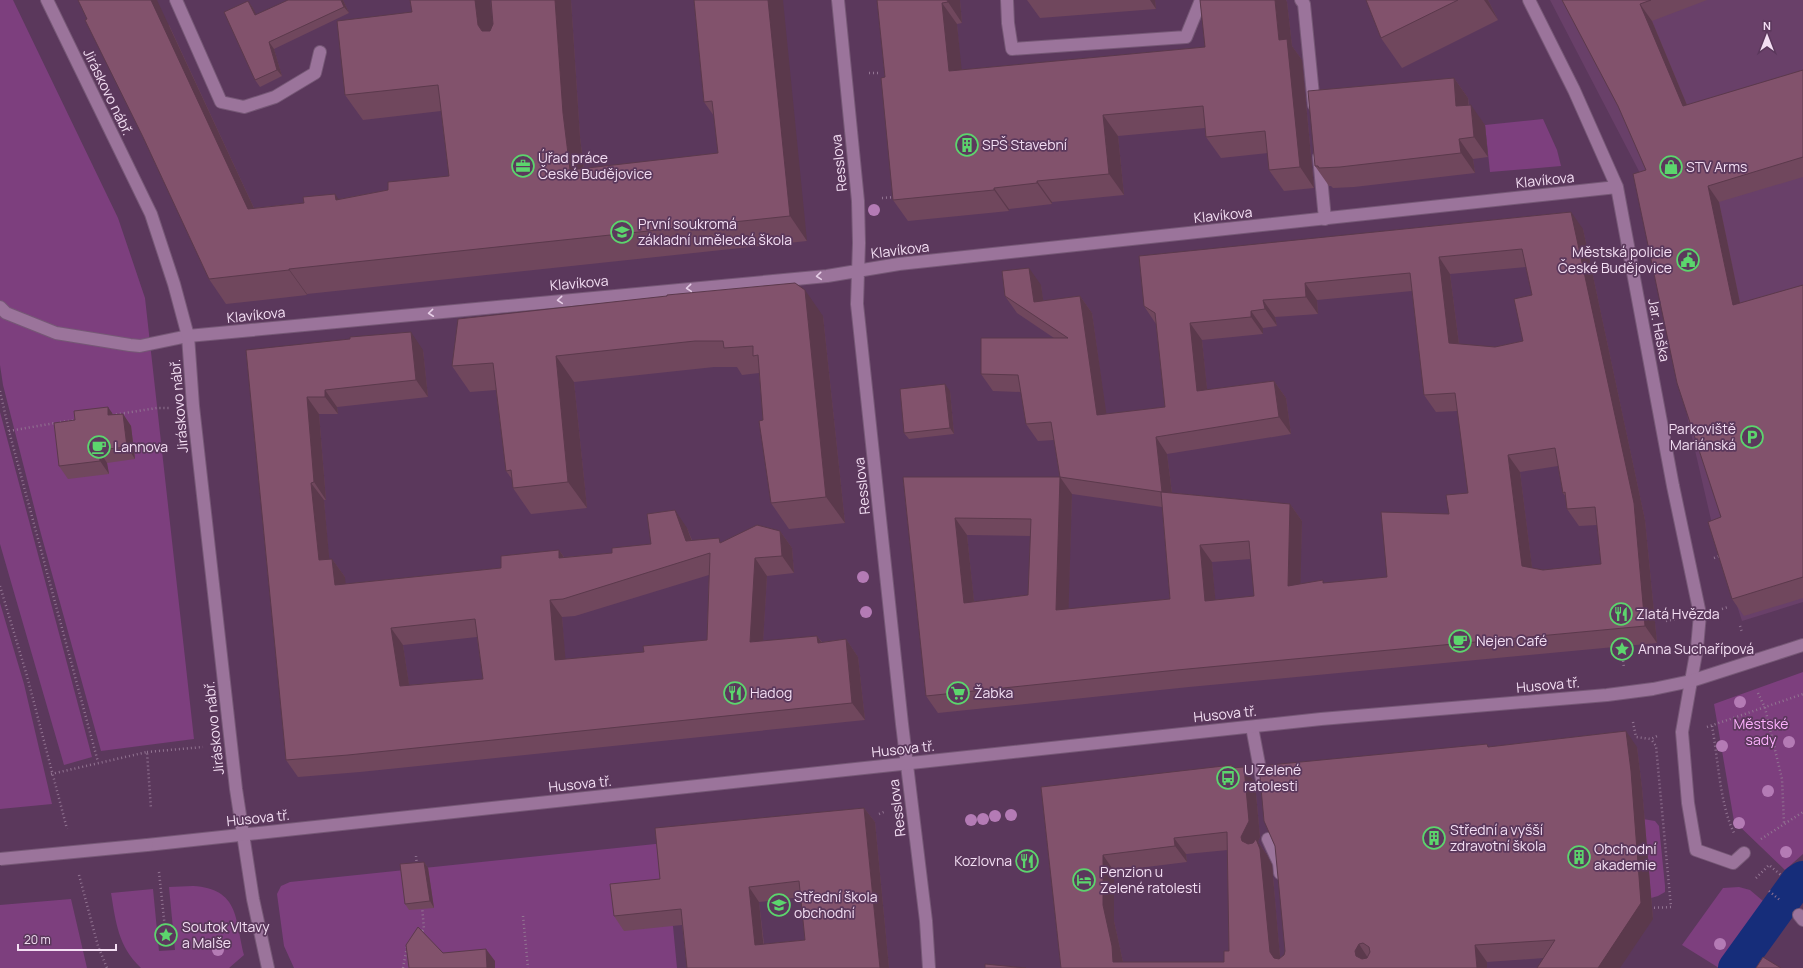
<svg xmlns="http://www.w3.org/2000/svg" width="1803" height="968" font-family="Manrope,sans-serif">
	<style>
		.built { fill: #694069 }
		.green { fill: #7d3f7e }
		.lines { fill: none; stroke-linecap: round; stroke-linejoin: round }
		.canal { stroke: #162d7a; stroke-width: 34 }
		.service-casing { stroke: #765876; stroke-width: 14 }
		.pedestrian-casing { stroke: #765876; stroke-width: 14 }
		.minor-casing { stroke: #765876; stroke-width: 14 }
		.tertiary-casing { stroke: #765876; stroke-width: 14 }
		.path { stroke: #927492; stroke-width: 2.5; stroke-dasharray: 1 3; stroke-linecap: butt }
		.service { stroke: #9b749b; stroke-width: 12 }
		.pedestrian { stroke: #9b749b; stroke-width: 12 }
		.minor { stroke: #9b749b; stroke-width: 12 }
		.tertiary { stroke: #9b749b; stroke-width: 12 }
		.tertiary-bridge-casing { stroke: #765876; stroke-width: 14; stroke-linecap: butt }
		.tertiary-bridge { stroke: #9b749b; stroke-width: 12 }
		.tree { fill: #b47bb5 }
		.wall { fill: #70475d; fill-rule: evenodd }
		.shaded-wall { fill: #5b394c }
		.building { fill: #82526c; stroke: #5b394c; fill-rule: evenodd }
		.oneway { stroke: #e6cee6 }
		.labels { text-anchor: middle; stroke-width: 3.5; stroke-linejoin: round; paint-order: stroke }
		.street-label { font-size: 14px; fill: #f3def3; stroke: #5b385c }
		.poi-label { font-size: 14px; fill: #f3def3; stroke: #5b385c; text-anchor: start }
		.park-label { font-size: 14px; fill: #fdb1fe; stroke: #5b385c }
	</style>
	<rect width="100%" height="100%" fill="#5b385c"/>
	<!-- built -->
	<path class="built" d="M1550,0h253v602l-61,19 -27,-84 -27,-117 -47,-245z"/>
	<!-- green -->
	<path class="green" d="M0,0h13l105,218 27,80 49,441 -93,12 -60,-217 -38,-149 -3,-20z
		M1543,119l14,31 4,16 -71,6 -5,-47z
		M0,412l92,345 -28,8 -64,-221z
		M0,603l24,81 28,120 -52,5z
		M1803,672v182l-18,16 -51,-49 -20,-117z
		M1643,819l12,2 4,5 6,60v6l-7,4 -7,2z
		M665,843l12,125h-383l-10,-22 -7,-52 4,-8 9,-4z
		M193,886c46,3 42,32 51,69l-15,13h-88c-23,-22 -25,-45 -30,-75l42,-4 6,62 16,-1 -6,-63z
		M1739,887l11,3 13,11 -44,67 -37,-23 41,-57z
		M71,899l16,69h-87v-63z"/>
	<g class="lines">
		<!-- canal -->
		<path class="canal" d="M1735,968l62,-86 6,-4"/>
		<!-- service casing -->
		<g class="service-casing">
			<path id="service" d="M176,0l45,102 23,5 31,-10 40,-24 5,-21
				M1007,0l1,23 4,26 174,-12 15,-37
				M1301,0l3,4 10,101
				M1319,157l6,62
				M0,307l6,6 50,20 74,12 10,1 48,-10
				M1691,681l-9,51 6,71 8,47 37,13 11,-10
				M1252,727l10,53
				M1268,839l11,24 1,10"/>
		</g>
		<!-- pedestrian casing -->
		<g class="pedestrian-casing">
			<path id="pedestrian" d="M1799,915l4,5"/>
		</g>
		<!-- minor casing -->
		<g class="minor-casing">
			<path id="minor" d="M47,0l104,214 23,70 14,52 5,70 43,383 17,110 15,69
				M838,0l20,201 1,42 -2,61 45,420 24,197 3,47
				M1529,0l45,90 43,97 56,299 27,128 -3,34 -6,33
				M188,336l639,-60 72,-12 718,-77"/>
		</g>
		<!-- tertiary casing -->
		<g class="tertiary-casing">
			<path id="tertiary" d="M147,845l1174,-126 286,-24 46,-6 38,-8 112,-36"/>
		</g>
		<!-- path -->
		<path class="path" d="M869,73h9
			M882,198l13,-1
			M0,391l9,40 89,331
			M112,415l45,-7h13
			M60,422l17,-2
			M9,431l46,-8
			M1714,558l8,-3
			M0,586l27,90 40,153
			M1722,609l6,-2
			M1666,621l11,-2
			M1740,626l2,6
			M1622,653l2,15
			M1758,693l7,15 17,71 2,44
			M1633,722l3,15 15,2 6,-3
			M1712,726c6,32 8,79 22,107
			M1707,727l96,-33
			M147,752l56,-5
			M51,774l96,-22 4,57
			M879,814l7,-3
			M1761,839l42,-27
			M416,856l1,10
			M159,872l7,66
			M79,875l19,71 9,22
			M1756,878l13,-13 13,11
			M1769,891l12,10
			M1650,908l21,-1 -15,-161 -5,-7
			M523,916l5,52
			M420,934l4,-5 -2,-23
			M403,968l4,-21"/>
		<!-- service -->
		<use href="#service" class="service"/>
		<!-- pedestrian -->
		<use href="#pedestrian" class="pedestrian"/>
		<!-- minor -->
		<use href="#minor" class="minor"/>
		<!-- tertiary -->
		<use href="#tertiary" class="tertiary"/>
		<!-- tertiary-bridge casing -->
		<g class="tertiary-bridge-casing">
			<path id="tertiary-bridge" d="M0,859l147,-14"/>
		</g>
		<!-- tertiary-bridge -->
		<use href="#tertiary-bridge" class="tertiary-bridge"/>
	</g>
	<!-- trees -->
	<g class="tree">
		<circle cx="874" cy="210" r="6"/>
		<circle cx="863" cy="577" r="6"/>
		<circle cx="866" cy="612" r="6"/>
		<circle cx="1740" cy="702" r="6"/>
		<circle cx="1789" cy="742" r="6"/>
		<circle cx="1722" cy="746" r="6"/>
		<circle cx="1768" cy="791" r="6"/>
		<circle cx="1011" cy="815" r="6"/>
		<circle cx="995" cy="816" r="6"/>
		<circle cx="983" cy="819" r="6"/>
		<circle cx="971" cy="820" r="6"/>
		<circle cx="1739" cy="823" r="6"/>
		<circle cx="1786" cy="852" r="6"/>
		<circle cx="1720" cy="944" r="6"/>
		<circle cx="218" cy="950" r="6"/>
	</g>
	<!-- wall -->
	<path class="wall" d="M343,0l6,13 -75,36 8,27 -22,11 -5,-7 -7,-79 5,7 3,7z
		M490,0l3,25v-1l-2,-24h80l9,137 4,32 134,-16 -4,-37 -10,-14 -10,-102 113,241 -500,53v1l-81,9 -17,-25 -66,-142 -56,-118 82,6 85,183 85,-9 49,-9 61,-14 -8,-65 -78,9 -18,-25 67,-83z
		M877,0h83l2,23 -5,1 4,46 244,-23 -5,-47h86l1,2 5,44 10,14 12,128 -30,3 -15,-21 -1,-17 -47,5 -15,-21 -1,-9 -87,8 6,59 -72,7v2l-43,5v2l-101,10 -15,-21 -8,-123z
		M1027,0h128l1,9 -116,9z
		M1366,0h122l10,20 -96,48 -21,-30z
		M1562,0h145l-55,21 35,84 116,-35v107l-84,25 21,101 63,-18v313l-59,18 -12,-17 -11,-82 -75,-347 -28,-64z
		M1454,78l14,20 1,7 16,20 3,32 -15,2 2,14 -121,14 -21,1 -2,-2h-2l-14,-20z
		M1583,229l62,291 12,123 -468,44 -251,26 -12,-17 -23,-219h157l-6,-37 -16,1 -12,-17 -5,-32 -28,-1 -12,-17 73,-36 -37,-25 -12,-17 36,-11 2,16 37,-5 12,17 14,101 59,-7 -9,-83 -12,-18zM1526,267l6,28 -9,46 -28,6 -36,-3 -9,-70zM1412,291l12,104 12,17 22,-1 10,82 -81,84 -62,6 -25,1 2,-63 -12,-17 -118,-11 -5,-39 124,-20 -5,-36 -12,-17 -67,9 -5,-50 61,-6v-6l14,-2 -2,-9 43,-3 -1,-14zM1558,466l5,27 3,4 1,12 12,17 18,-1 4,39 -58,6 -11,-2 -12,-96zM1072,494l90,13 8,92 -102,10zM967,535l64,1 -3,59 -54,7zM1251,559l3,37 -39,4 -3,-38z
		M823,316l22,207 -56,6 -18,-26 -12,-130 -17,2 -5,-8h-23l-140,15 13,126 -56,6 -18,-26 -1,-9 -6,-8 -10,-81 -26,2 -18,-26z
		M246,350h177l5,47 -91,10 1,7h-19l7,86h-2l5,60 3,-1 13,18v7l156,-16 58,-18 5,7 48,-4 39,-9 36,-16 5,12 30,2 58,-11 12,17 2,25 -27,3 -4,65 54,-5 5,6 24,-3 12,18 7,63 -505,52 -62,5 -12,-17zM709,575l-2,65 -63,12 -79,7 -3,-42 13,-1zM477,637l6,42 -74,6 -6,-40z
		M950,391l4,43 -45,5 -5,-6z
		M123,414l8,12 4,33 -28,4 2,11 -41,5 -9,-13 55,-51z
		M1490,747h147l5,41 11,131 -109,39 -57,4v6h-426l-20,-181 203,-20 11,16 5,54 -2,5 9,13 5,10 8,93 4,-3zM1228,850l1,101 -5,11h-101l-9,-41v-50l73,-9 -1,-8z
		M864,808l11,14 14,146h-202l-5,-43 -58,6 -10,-15 46,-37zM801,897l4,43 -41,4 -5,-42z
		M424,862l4,6 6,40 -25,2 -4,-6z"/>
	<!-- shaded-wall -->
	<path class="shaded-wall" d="M151,0h6l109,234 -18,-25z
		M341,0h2l6,13 -5,-6z
		M475,0h15l6,50 -18,-25z
		M555,0h16l9,137 7,58 -17,-25 -7,-57z
		M768,0h15l24,241 -17,-25z
		M947,0h13l2,23 -14,-21z
		M1150,0h5l1,9z
		M1275,0h11l1,2 5,44 10,14 12,128 -14,-21 -21,-127z
		M1484,0h4l10,20z
		M248,1l5,7 7,14 -5,-7z
		M942,3l15,21 7,68 -15,-21z
		M1640,4l12,17 42,101 -11,-16z
		M269,42l5,7 8,27 -5,-6z
		M1454,78l14,20 2,29 -14,-21z
		M1471,105l14,20 3,32 -14,-20z
		M1103,115l15,21 6,59 -15,-21z
		M1459,139l14,20 2,14 -14,-20z
		M1037,181l15,21v2l-15,-21z
		M1708,186l11,16 25,120 -11,-17z
		M994,188l15,21v2l-15,-21z
		M335,194l18,25 -17,-19z
		M1571,212l12,17 62,291 12,123 -12,-17z
		M1439,257l11,17 11,86 -12,-17z
		M1029,268l12,17 5,34 -12,-17z
		M289,269l18,25v1l-18,-25z
		M1305,283l12,17 1,14 -12,-17z
		M805,290l18,26 22,207 -19,-26z
		M1080,296l12,17 17,119 -12,-17z
		M1263,300l12,17 2,9 -12,-17z
		M1251,311l12,17v6l-12,-17z
		M1190,323l12,17 7,68 -12,-17z
		M411,332l12,18 5,47 -12,-17z
		M556,356l18,26 13,126 -19,-26z
		M1274,381l12,17 5,36 -12,-17z
		M945,384l5,7 4,43 -4,-6z
		M325,390l12,17 1,7 -13,-17z
		M307,397l12,17 7,86 -12,-18z
		M108,407l9,13 -9,-5z
		M123,414l8,12 4,33 -8,-12z
		M1156,437l11,17 7,55 -12,-17z
		M99,450l8,13 2,11 -9,-13z
		M1508,455l12,17 14,111 -12,-17z
		M1060,477l12,17 -4,133 -12,-17z
		M311,483l13,17 7,78 -12,-18z
		M1290,504l12,17 -2,82 -12,-17z
		M675,510l12,18 11,30 -12,-17z
		M955,518l12,17 9,85 -12,-17z
		M780,531l12,17 2,25 -12,-17z
		M1200,545l12,17 5,56 -12,-17z
		M559,550l12,18 -12,-10z
		M755,558l12,18 -5,84 -12,-18z
		M332,559l13,18 2,25 -12,-17z
		M550,600l12,17 5,60 -12,-17z
		M391,628l12,17 9,59 -12,-18z
		M817,636l12,17 -11,-10z
		M846,639l12,18 7,63 -13,-17z
		M1626,731l11,16 5,41 11,131 -33,49h-22z
		M1244,767l11,16 5,54 -2,5 9,13 5,10 9,103 -11,-16 -17,-99 -11,-12 -1,-4z
		M864,808l11,14 14,146h-9z
		M1174,838l12,16 1,8 -12,-16z
		M1103,855l11,16v50l9,41h-10l-10,-57z
		M424,862l4,6 6,40 -4,-7z
		M749,887l10,15 6,58 -10,-15z
		M1359,944l11,17 -4,6 -10,-11 -1,-5z
		M1475,945l12,17v6h-10z
		M486,949l9,12v7h-8z"/>
	<!-- building -->
	<path class="building" d="M78,0h73l97,209 56,-6 -1,-6 32,-3 1,6 52,-10v-8l61,-6 -11,-91 -93,10 -8,-74 75,-9 -2,-12h65l3,25 4,6h8l3,-7 -2,-24h64l8,113 7,57 148,-17 -6,-52 -8,1 -10,-102h74l22,216 -501,53v1l-80,9 -66,-142 -58,-117 2,-1z
		M288,0h53l3,7 -75,35 8,28 -22,10 -31,-68 24,-11 7,14z
		M877,0h70l1,2 -6,1 7,68 256,-24 -5,-47h75l4,40 8,-1 13,128 -31,3 -4,-39 -59,6 -3,-31 -100,9 6,59 -72,7v2l-43,5v2l-101,10 -12,-122 4,-1z
		M1366,0h92l-77,38z
		M1562,0h89l-11,4 43,102 120,-36v87l-95,29 25,119 70,-20v292l-71,22 -24,-77 13,-5 -44,-134 -44,-209 13,-4 -28,-64z
		M1454,78l2,28 15,-1 3,32 -15,2 2,14 -121,14 -21,1 -1,-2h-3l-7,-75z
		M1571,212l63,291 11,123 -468,44 -251,26 -23,-219h157l-9,-55 -25,2 -8,-49 -37,-1v-36h87l-63,-42 -3,-25 27,-3 5,34 46,-6 17,119 68,-8 -10,-94 -11,-7 -5,-50zM1522,249l10,46 -18,4 9,42 -28,6 -46,-4 -10,-86zM1410,273l14,122 31,-2 13,100 -22,2 3,19 -68,-2 6,65 -64,6v-3l-35,6 2,-82 -129,-12 9,107 -114,11 4,-133 102,15 -6,-55 123,-20 -5,-36 -77,10 -7,-68 61,-6v-6l14,-2 -2,-9 43,-3 -1,-14zM1555,448l8,45 2,-1 2,17 28,-2 6,57 -58,6 -21,-4 -14,-111zM955,518l76,1 -3,76 -64,8zM1249,541l5,55 -49,5 -5,-56z
		M795,283l10,7 21,207 -55,6 -12,-82 4,-1 -5,-65 -5,1v-10l-29,2 -1,-7h-28l-139,15 12,126 -55,6 -2,-18 -5,1 -13,-108 -41,3 6,-47 209,-23v-1z
		M411,332l5,48 -91,10v7h-18l7,85 -3,1 8,77 13,-1 3,26 166,-17v-12l58,-6v8l53,-5v-5l39,-4 -4,-30 28,-4 11,31 33,-3 1,5 37,-18 23,6 2,25 -27,2 -5,84 67,-6 1,7 28,-4 6,64 -504,52 -62,5 -40,-410 104,-11v-2zM710,553l-3,87 -64,6 1,6 -89,8 -5,-60 13,-1zM475,619l8,60 -83,7 -9,-58z
		M945,384l5,44 -46,5 -4,-44z
		M108,407v8l15,-1 4,33 -28,3 1,11 -41,5 -5,-43 21,-3 -1,-9z
		M1626,731l5,40 10,132 -43,65h-61l18,-28 -80,5 2,23h-416l-20,-181 191,-22v3l12,-1 5,54 -8,16 1,4 6,3 5,-1 3,-4 4,10 10,103 4,6 5,1 5,-4 1,-4 -10,-105 -11,-25 -5,-55 228,-22 1,3zM1227,832l2,119h-5v11h-111l-1,-16 -9,-41v-50l72,-9 -1,-8zM1363,943l6,4 1,5 -3,6 -5,1 -6,-3 -1,-5 4,-7z
		M864,808l16,160h-193l-6,-59 -67,7 -4,-32 50,-5 -5,-51zM799,881l6,59 -50,5 -6,-58z
		M424,862l6,39 -25,3 -5,-40z
		M418,927l25,26 43,-4 1,19h-78l-3,-23z
		M1763,957l18,11h-25z
		M985,964l41,4h-41z"/>
	<!-- one-way arrows -->
	<defs><path id="oneway-chevron" d="M-2-3.5L2.5 0L-2 3.5" fill="none" stroke-width="1.6" stroke-linecap="round" stroke-linejoin="round"/></defs>
	<g class="oneway">
		<use href="#oneway-chevron" transform="translate(819 276) rotate(175)"/>
		<use href="#oneway-chevron" transform="translate(689 288) rotate(175)"/>
		<use href="#oneway-chevron" transform="translate(560 300) rotate(175)"/>
		<use href="#oneway-chevron" transform="translate(431 313) rotate(174)"/>
	</g>
	<!-- icons -->
	<defs>
		<g id="building-ring" transform="scale(1.15)"><circle r="9.5" fill="#5b385c" stroke="#5cd56d" stroke-width="1.5"/><path d="M-4-6H4V6H1V3H-1V6H-4ZM-2.5-4.3h1.7v1.8h-1.7ZM.8-4.3h1.7v1.8H.8ZM-2.5-1h1.7V.8h-1.7ZM.8-1h1.7V.8H.8Z" fill="#5cd56d"/></g>
		<g id="office-ring" transform="scale(1.15)"><circle r="9.5" fill="#5b385c" stroke="#5cd56d" stroke-width="1.5"/><path d="M-6-3h4V-5.5h4V-3h4V5H-6ZM-1-4.5V-3h2v-1.5ZM-6 0V1H6V0Z" fill="#5cd56d"/></g>
		<g id="shop-ring" transform="scale(1.15)"><circle r="9.5" fill="#5b385c" stroke="#5cd56d" stroke-width="1.5"/><path d="M-5-2.5h2.3a2.7 3.5 0 0 1 5.4 0H5L5.5 6h-11ZM-1.5-2.5h3a1.5 2.3 0 0 0-3 0Z" fill="#5cd56d"/></g>
		<g id="school-ring" transform="scale(1.15)"><circle r="9.5" fill="#5b385c" stroke="#5cd56d" stroke-width="1.5"/><path d="M0-5L7-2L0 1L-7-2ZM-4 1L0 2.5L4 1V4Q0 6-4 4Z" fill="#5cd56d"/></g>
		<g id="civic-ring" transform="scale(1.15)"><circle r="9.5" fill="#5b385c" stroke="#5cd56d" stroke-width="1.5"/><path d="M-.6-6.5H3V-4.5H.6V-3L4-1V1h2V6H-6V1h2V-1L-.6-3ZM-1.2 2.5V6h2.4V2.5Z" fill="#5cd56d"/></g>
		<g id="parking-ring" transform="scale(1.15)"><circle r="9.5" fill="#5b385c" stroke="#5cd56d" stroke-width="1.5"/><path d="M-3.5-5.5H1a3.5 3.5 0 0 1 0 7H-1V5.5H-3.5ZM-1-3.4V-.6H.8a1.4 1.4 0 0 0 0-2.8Z" fill="#5cd56d"/></g>
		<g id="cafe-ring" transform="scale(1.15)"><circle r="9.5" fill="#5b385c" stroke="#5cd56d" stroke-width="1.5"/><path d="M-5.5-4.5H6V0H3Q3 3.5 0 3.5H-2.5Q-5.5 3.5-5.5 0ZM3-3.2v2h1.7v-2ZM-6 4.5H4V6H-6Z" fill="#5cd56d"/></g>
		<g id="restaurant-ring" transform="scale(1.15)"><circle r="9.5" fill="#5b385c" stroke="#5cd56d" stroke-width="1.5"/><path d="M-5-6h1v4h1v-4h1v4h1v-4h1v5L-1.5 .5V6h-2V.5L-5-1ZM5-6V6H3V1.5H1.5Q1.5-4 5-6Z" fill="#5cd56d"/></g>
		<g id="sight-ring" transform="scale(1.15)"><circle r="9.5" fill="#5b385c" stroke="#5cd56d" stroke-width="1.5"/><path d="M0-6L1.8-2.2L6-1.7L2.9 1.2L3.7 5.4L0 3.3L-3.7 5.4L-2.9 1.2L-6-1.7L-1.8-2.2Z" fill="#5cd56d"/></g>
		<g id="supermarket-ring" transform="scale(1.15)"><circle r="9.5" fill="#5b385c" stroke="#5cd56d" stroke-width="1.5"/><path d="M-6-5.5h2.5l.6 2H6L4.5 2H-2.5L-4.4-4H-6ZM-1.5 3.2a1.3 1.3 0 1 0 .1 0ZM3 3.2a1.3 1.3 0 1 0 .1 0Z" fill="#5cd56d"/></g>
		<g id="bus-ring" transform="scale(1.15)"><circle r="9.5" fill="#5b385c" stroke="#5cd56d" stroke-width="1.5"/><path d="M-5-6H5V4H4V6H2V4H-2V6H-4V4H-5ZM-3.5-4V0h7V-4ZM-3.5 1.2v1.5H-2V1.2ZM2 1.2v1.5H3.5V1.2Z" fill="#5cd56d"/></g>
		<g id="hotel-ring" transform="scale(1.15)"><circle r="9.5" fill="#5b385c" stroke="#5cd56d" stroke-width="1.5"/><path d="M-6-4.5h1.5V1H6V5H4.5V3h-9V5H-6ZM-4 0a1.8 1.8 0 1 1 3.6 0ZM.5 0V-2.5h3Q6-2.5 6 0Z" fill="#5cd56d"/></g>
	</defs>
	<g fill-rule="evenodd">
		<use href="#building-ring" x="967" y="145"/>
		<use href="#office-ring" x="523" y="166"/>
		<use href="#shop-ring" x="1671" y="167"/>
		<use href="#school-ring" x="622" y="232"/>
		<use href="#civic-ring" x="1688" y="260"/>
		<use href="#parking-ring" x="1752" y="437"/>
		<use href="#cafe-ring" x="99" y="447"/>
		<use href="#restaurant-ring" x="1621" y="614"/>
		<use href="#cafe-ring" x="1460" y="641"/>
		<use href="#sight-ring" x="1622" y="649"/>
		<use href="#restaurant-ring" x="735" y="693"/>
		<use href="#supermarket-ring" x="958" y="693"/>
		<use href="#bus-ring" x="1228" y="778"/>
		<use href="#building-ring" x="1434" y="838"/>
		<use href="#building-ring" x="1579" y="857"/>
		<use href="#restaurant-ring" x="1027" y="861"/>
		<use href="#hotel-ring" x="1084" y="880"/>
		<use href="#school-ring" x="779" y="905"/>
		<use href="#sight-ring" x="166" y="935"/>
	</g>
	<g class="labels">
		<!-- street labels -->
		<g class="street-label">
			<text transform="translate(108 92) rotate(64)" y="5">Jiráskovo nábř.</text>
			<text transform="translate(839 163) rotate(-96)" y="5">Resslova</text>
			<text transform="translate(1545 180) rotate(-6)" y="5">Klavíkova</text>
			<text transform="translate(1223 215) rotate(-6)" y="5">Klavíkova</text>
			<text transform="translate(900 250) rotate(-7)" y="5">Klavíkova</text>
			<text transform="translate(579 283) rotate(-5)" y="5">Klavíkova</text>
			<text transform="translate(256 315) rotate(-6)" y="5">Klavíkova</text>
			<text transform="translate(1659 330) rotate(79)" y="5">Jar. Haška</text>
			<text transform="translate(179 406) rotate(-95)" y="5">Jiráskovo nábř.</text>
			<text transform="translate(862 486) rotate(-96)" y="5">Resslova</text>
			<text transform="translate(1548 685) rotate(-5)" y="5">Husova tř.</text>
			<text transform="translate(1225 714) rotate(-6)" y="5">Husova tř.</text>
			<text transform="translate(214 728) rotate(-96)" y="5">Jiráskovo nábř.</text>
			<text transform="translate(903 749) rotate(-6)" y="5">Husova tř.</text>
			<text transform="translate(580 784) rotate(-6)" y="5">Husova tř.</text>
			<text transform="translate(897 808) rotate(-97)" y="5">Resslova</text>
			<text transform="translate(258 818) rotate(-6)" y="5">Husova tř.</text>
		</g>
		<!-- poi labels -->
		<g class="poi-label">
			<text x="982" y="150">SPŠ Stavební</text>
			<text x="538" y="163">Úřad práce<tspan x="538" dy="16">České Budějovice</tspan></text>
			<text x="1686" y="172">STV Arms</text>
			<text x="638" y="229">První soukromá<tspan x="638" dy="16">základní umělecká škola</tspan></text>
			<text x="1672" y="257" text-anchor="end">Městská policie<tspan x="1672" dy="16">České Budějovice</tspan></text>
			<text x="1736" y="434" text-anchor="end">Parkoviště<tspan x="1736" dy="16">Mariánská</tspan></text>
			<text x="114" y="452">Lannova</text>
			<text x="1636" y="619">Zlatá Hvězda</text>
			<text x="1476" y="646">Nejen Café</text>
			<text x="1638" y="654">Anna Suchařípová</text>
			<text x="750" y="698">Hadog</text>
			<text x="974" y="698">Žabka</text>
			<text x="1244" y="775">U Zelené<tspan x="1244" dy="16">ratolesti</tspan></text>
			<text x="1450" y="835">Střední a vyšší<tspan x="1450" dy="16">zdravotní škola</tspan></text>
			<text x="1594" y="854">Obchodní<tspan x="1594" dy="16">akademie</tspan></text>
			<text x="1012" y="866" text-anchor="end">Kozlovna</text>
			<text x="1100" y="877">Penzion u<tspan x="1100" dy="16">Zelené ratolesti</tspan></text>
			<text x="794" y="902">Střední škola<tspan x="794" dy="16">obchodní</tspan></text>
			<text x="182" y="932">Soutok Vltavy<tspan x="182" dy="16">a Malše</tspan></text>
		</g>
		<!-- park labels -->
		<g class="park-label">
			<text x="1761" y="729">Městské<tspan x="1761" dy="16">sady</tspan></text>
		</g>
	</g>
	<!-- north arrow -->
	<g transform="translate(1767 36)" stroke="#5b385c" stroke-width="3" paint-order="stroke">
	<path d="M0-3L7 15L0 10L-7 15Z" fill="#f3def3"/>
	<text y="-6" font-size="11" font-weight="bold" text-anchor="middle" fill="#f3def3">N</text>
	</g>
	<!-- scale -->
	<path d="M18 944v6h98v-6" fill="none" stroke="#f3def3" stroke-width="2"/>
	<text x="24" y="944" font-size="12" fill="#f3def3" stroke="#5b385c" stroke-width="3" paint-order="stroke">20 m</text>
</svg>
